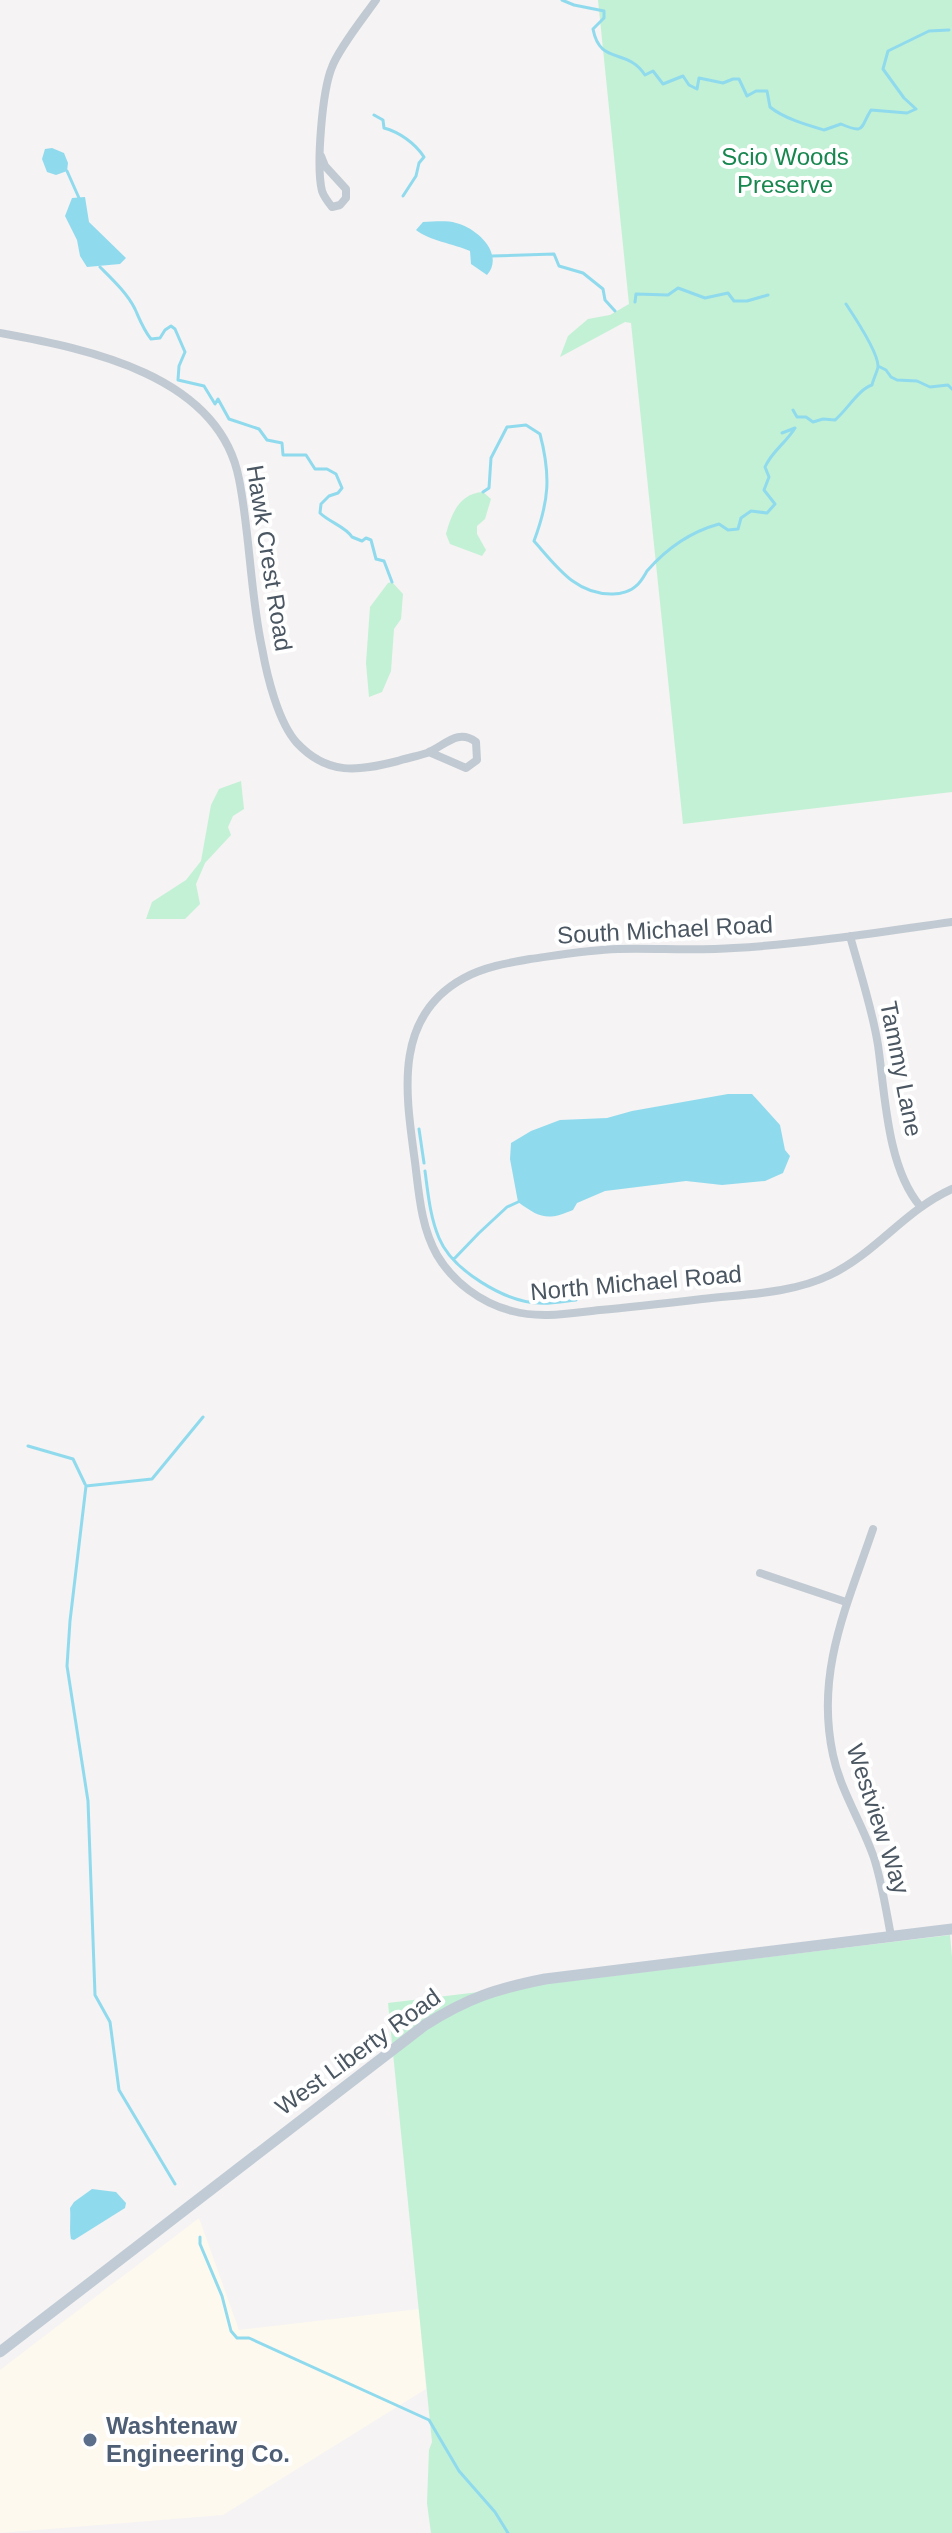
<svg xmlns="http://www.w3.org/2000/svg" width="952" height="2533" font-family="Arial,sans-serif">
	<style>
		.commercial { fill: #fdf9ef }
		.green { fill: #c3f1d5 }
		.water { fill: #90daee }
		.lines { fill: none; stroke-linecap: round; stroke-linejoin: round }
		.stream { stroke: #90daee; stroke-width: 3 }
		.street { stroke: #c1cad2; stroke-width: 8 }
		.secondary { stroke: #c1cbd6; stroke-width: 11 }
		.service-dot { fill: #5c6f8a; stroke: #fff; stroke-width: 3 }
		.labels { text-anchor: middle; stroke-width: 8; stroke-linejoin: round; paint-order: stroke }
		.park-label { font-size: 24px; fill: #17864f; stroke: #fff }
		.street-label { font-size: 24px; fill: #4a5661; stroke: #fff }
		.service-label { font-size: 24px; font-weight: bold; fill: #4e5e75; stroke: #fff; text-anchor: start }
	</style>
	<rect width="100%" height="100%" fill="#f5f3f3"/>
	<!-- commercial -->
	<path class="commercial" d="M199,2218l40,112 180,-21 7,80 -203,126 -223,18v-163z"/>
	<!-- green -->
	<path class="green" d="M598,0h354v792l-269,32 -52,-501 -6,-1 -65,35 8,-21 20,-17 22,-4 19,-11z
		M483,492l8,7 -6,20 -8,7v8l9,16 -4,6 -32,-12 -4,-10c5,-20 14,-41 37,-42z
		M392,582l11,12 -2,25 -7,10 -3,42 -9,21 -13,5 -3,-34 4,-56 18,-24z
		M241,781l3,28 -11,7 -5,11 3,8 -26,28 -9,21 4,20 -15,15h-39l6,-17 34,-22 15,-19 10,-56 8,-16z
		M950,1935l2,22v576h-521l-4,-30 2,-53 3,-8 -44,-439z"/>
	<!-- water -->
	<path class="water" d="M52,148l12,5 4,10 -1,8 -11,4 -9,-3 -5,-13 3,-10z
		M85,197l4,25 37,36 -6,6 -33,3 -7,-11 -3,-16 -12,-24 7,-18z
		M423,222c10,0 23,-2 33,1 21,5 49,31 31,52l-16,-11 -1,-13c-16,-7 -42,-11 -54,-21z
		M728,1094h24l28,31 5,25 5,6 -7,17 -18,8 -43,4 -36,-4 -81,10 -28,12 -4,7c-26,11 -33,8 -55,-8l-8,-43 1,-16 20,-12 29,-11 47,-2 25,-7z
		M92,2189l24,3 10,11 -1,5 -51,32 -3,-1c-2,-11 0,-20 -1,-31l4,-6z"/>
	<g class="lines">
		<!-- stream -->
		<path class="stream" d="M562,0l12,5 30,6v7l-11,11c7,37 34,18 52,46l8,-4 10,13 20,-8 6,9 8,4 2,-11 24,5 10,-4h6l8,17 9,-5h11l3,16c13,11 37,18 54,23l17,-6c25,11 19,3 30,-14l36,3 9,-4 -12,-11 -21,-29 5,-18 41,-20 20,-1
			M374,115l9,5 1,8c15,4 31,15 40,29l-5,6 -3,13 -13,20
			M67,171l12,27
			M492,256l62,-2 5,12 24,7 20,16 2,11 10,11
			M100,267c12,12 27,26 35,42 5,11 8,20 16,30l9,-1 5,-8 6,-4 4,3 10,23 -6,14 -1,14 26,6 11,18 3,-5 11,20 30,10 8,11 15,3 1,12h23l9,14h12l9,5 6,14 -4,5 -9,3 -8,8 -1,9c9,9 26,14 32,24l10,4 4,-3 5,2 5,19 8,2 8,21
			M635,302l1,-8 32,1 10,-7 27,10 23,-5 6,8h13l21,-6
			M878,366l8,4 5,7 6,3 20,1 13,6 18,-2 4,4
			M793,410l4,7h9l7,5 10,-3 12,1c11,-9 25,-32 37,-35 1,-5 5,-13 6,-18 1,-13 -24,-51 -32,-63
			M483,492l6,-4 2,-30 16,-31 19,-2 14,9c11,42 9,67 -6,107 23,26 42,54 79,53 8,0 18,-3 23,-8 5,-4 8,-10 11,-15 20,-23 43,-39 72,-47l9,6 10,-1 3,-11 10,-7 16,2 8,-9 -11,-14 5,-13 -4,-10c7,-16 21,-24 30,-39l-13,5
			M419,1129l5,34
			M425,1171c3,22 5,46 14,67 13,32 66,64 100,65 12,1 25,-2 37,-3
			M454,1259l25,-26 28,-26 11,-5
			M28,1446l45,13 12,25
			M175,2184l-56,-94 -9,-68 -15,-27 -7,-194 -21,-135 3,-45 16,-135 66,-7 51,-62
			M200,2237v7l22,52 9,35 6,7h12l180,82 30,51 36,41 13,21"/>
		<!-- street -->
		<path class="street" d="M321,156l4,10 21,23v9l-6,7 -8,2c-4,-5 -8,-10 -10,-16 -6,-24 0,-100 10,-124 7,-19 32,-50 44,-67
			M0,333c88,16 219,42 239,146 11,55 11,113 23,169 5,28 16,74 35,95 31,33 61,28 101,18 9,-3 20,-5 29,-8 18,-7 30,-25 49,-11l1,18 -11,8 -37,-16
			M952,922c-72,10 -145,22 -218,26 -38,3 -77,0 -116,1 -30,1 -59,6 -88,10 -23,4 -46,8 -66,19 -72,39 -58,117 -49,184 4,32 6,65 22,93 16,27 44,48 75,56 29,8 59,2 88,-1 34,-3 68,-7 102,-11 42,-5 89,-5 128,-24 46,-22 75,-65 122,-86
			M850,936c10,36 22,72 28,109 7,49 9,122 42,161
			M873,1529c-26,77 -58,143 -40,226 8,37 29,68 41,103 8,25 12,52 17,78
			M760,1573l86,29"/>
		<!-- secondary -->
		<path class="secondary" d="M0,2352l425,-327c43,-27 70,-36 120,-46l407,-50"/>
	</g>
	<!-- markers -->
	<circle class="service-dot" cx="90" cy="2440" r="8"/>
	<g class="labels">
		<!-- park labels -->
		<g class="park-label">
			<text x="785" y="165">Scio Woods<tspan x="785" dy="28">Preserve</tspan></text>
		</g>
		<!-- street labels -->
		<g class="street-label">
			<text transform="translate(269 558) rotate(81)" y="8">Hawk Crest Road</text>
			<text transform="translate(665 930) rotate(-3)" y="8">South Michael Road</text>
			<text transform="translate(901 1069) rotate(79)" y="8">Tammy Lane</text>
			<text transform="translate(636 1283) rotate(-5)" y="8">North Michael Road</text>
			<text transform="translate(878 1819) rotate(72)" y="8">Westview Way</text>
			<text transform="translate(358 2052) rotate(-36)" y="8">West Liberty Road</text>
		</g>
		<!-- service labels -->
		<g class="service-label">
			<text x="106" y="2434">Washtenaw<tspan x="106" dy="28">Engineering Co.</tspan></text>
		</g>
	</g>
</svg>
